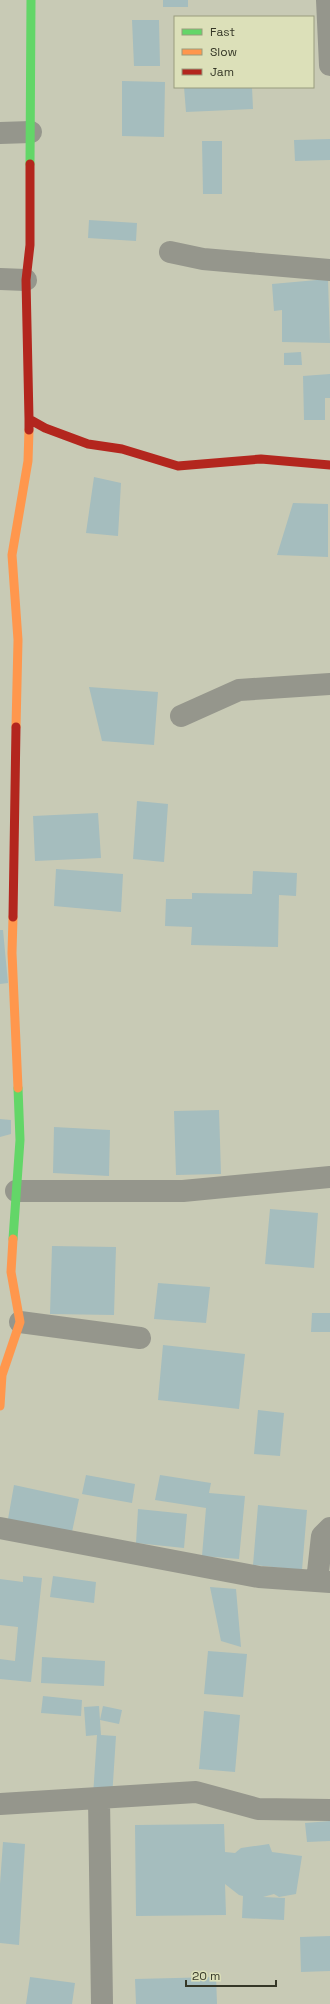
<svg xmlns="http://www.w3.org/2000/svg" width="330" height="2004" font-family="'Space Grotesk',sans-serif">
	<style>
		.building { fill: #a5bdbe }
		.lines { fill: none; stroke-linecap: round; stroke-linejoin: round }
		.street { stroke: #95968c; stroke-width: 22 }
		.fast { stroke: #63d668; stroke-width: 9 }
		.slow { stroke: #ff974d; stroke-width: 9 }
		.jam { stroke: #b3261e; stroke-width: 9 }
	</style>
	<rect width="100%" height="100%" fill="#c8cab5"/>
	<!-- building -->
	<path class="building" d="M163,0h25v7h-25z
		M132,20h27l1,46h-26z
		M122,81l43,1 -1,55 -42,-1z
		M184,87h68l1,22 -67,3z
		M330,139v21l-35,1 -1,-21z
		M202,141h20v53h-19z
		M89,220l48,3 -1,18 -48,-3z
		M328,279l2,64 -48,-1v-32l-8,1 -2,-27z
		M301,352l1,13h-18v-12z
		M330,374v24h-5v22h-21l-1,-44z
		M94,477l27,6 -3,53 -32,-3z
		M293,503l35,1v53l-51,-2z
		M89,687l69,5 -4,53 -52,-4z
		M137,801l31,3 -4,58 -31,-3z
		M98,813l3,45 -66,3 -2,-45z
		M56,869l67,5 -2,38 -67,-6z
		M253,871l44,2 -1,23 -17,-1 -1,52 -87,-2 1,-18 -27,-1 1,-27h26v-6l60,1z
		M0,930h3l5,53 -8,1z
		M219,1110l2,64 -45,1 -2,-64z
		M0,1119l11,1v14l-11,3z
		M54,1127l56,3 -1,46 -56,-3z
		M270,1209l48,4 -4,55 -49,-4z
		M52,1246l64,1 -2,68 -64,-1z
		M158,1283l52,4 -4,36 -52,-4z
		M312,1313h18v19h-19z
		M163,1345l82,9 -6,55 -81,-9z
		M258,1410l26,3 -4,43 -26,-2z
		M86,1475l49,9 -3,19 -50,-9z
		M160,1475l51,8 -2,10 36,3 -6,63 -37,-3 4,-48 -51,-8z
		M14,1485l65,14 -7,33 -64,-13z
		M258,1505l49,5 -5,60 -49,-5z
		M138,1509l49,5 -3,34 -48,-5z
		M23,1576l19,2 -11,104 -31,-3v-20l15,2 3,-34 -18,-2v-46l23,3z
		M53,1576l43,6 -2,21 -44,-6z
		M210,1587l26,2 5,58 -20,-6z
		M208,1651l39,3 -4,43 -39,-3z
		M42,1657l63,4 -1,25 -63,-3z
		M43,1696l39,4 -1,16 -40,-3z
		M99,1706l2,29 15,1 -4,62 -19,-2 4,-61 -11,1 -2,-29z
		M103,1706l19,4 -3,14 -19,-4z
		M204,1711l36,4 -5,57 -36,-3z
		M330,1821v20l-23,1 -2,-19z
		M224,1824l1,28 10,1 6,-5 28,-4 3,8 30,4 -6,38 -17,3 -5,-3 -11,3 22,1 -1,22 -42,-2 1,-22 -4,-1 -14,-11 1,31 -90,1 -1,-91z
		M3,1842l22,2 -6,101 -19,-2v-59z
		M330,1936v35l-29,1 -1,-35z
		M30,1977l45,6 -3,21h-46z
		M216,1977l1,27h-81l-1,-25z"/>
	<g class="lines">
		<!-- street -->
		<path class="street" d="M327,0l3,65
			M0,133l31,-1
			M170,252l33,7 127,11
			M0,279l26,1
			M181,716l58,-26 91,-6
			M16,1191h167l147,-14
			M20,1322l120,16
			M0,1528l259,49 71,5
			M317,1581l5,-45 8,-8
			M99,1799l3,205
			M0,1804l196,-12 62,17 72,1"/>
		<!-- fast -->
		<path class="fast" d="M30,164l1,-164
			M13,1239l7,-99 -2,-52"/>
		<!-- slow -->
		<path class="slow" d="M16,727l2,-87 -6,-85 16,-94 1,-31
			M13,917l-1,36 6,135
			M0,1406l2,-31 18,-53 -9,-50 2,-33"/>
		<!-- jam -->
		<path class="jam" d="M29,419l-3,-139 4,-35v-81
			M29,430v-11l16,9 43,16 34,5 56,17 83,-7 69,6
			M13,917l3,-190"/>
	</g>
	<!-- legend -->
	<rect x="174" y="16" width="140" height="72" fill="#dce0b9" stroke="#999c7f"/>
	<rect x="182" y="29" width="20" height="6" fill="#63d668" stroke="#999c7f"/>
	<text x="210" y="36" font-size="12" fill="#353727">Fast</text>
	<rect x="182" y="49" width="20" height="6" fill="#ff974d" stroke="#999c7f"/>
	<text x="210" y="56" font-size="12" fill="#353727">Slow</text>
	<rect x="182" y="69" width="20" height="6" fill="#b3261e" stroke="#999c7f"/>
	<text x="210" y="76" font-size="12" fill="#353727">Jam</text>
	<!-- scale -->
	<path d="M186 1980v6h90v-6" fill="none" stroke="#353727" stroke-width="2"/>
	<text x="192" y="1980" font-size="12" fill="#353727" stroke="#dce0b9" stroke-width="3" paint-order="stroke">20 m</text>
</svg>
